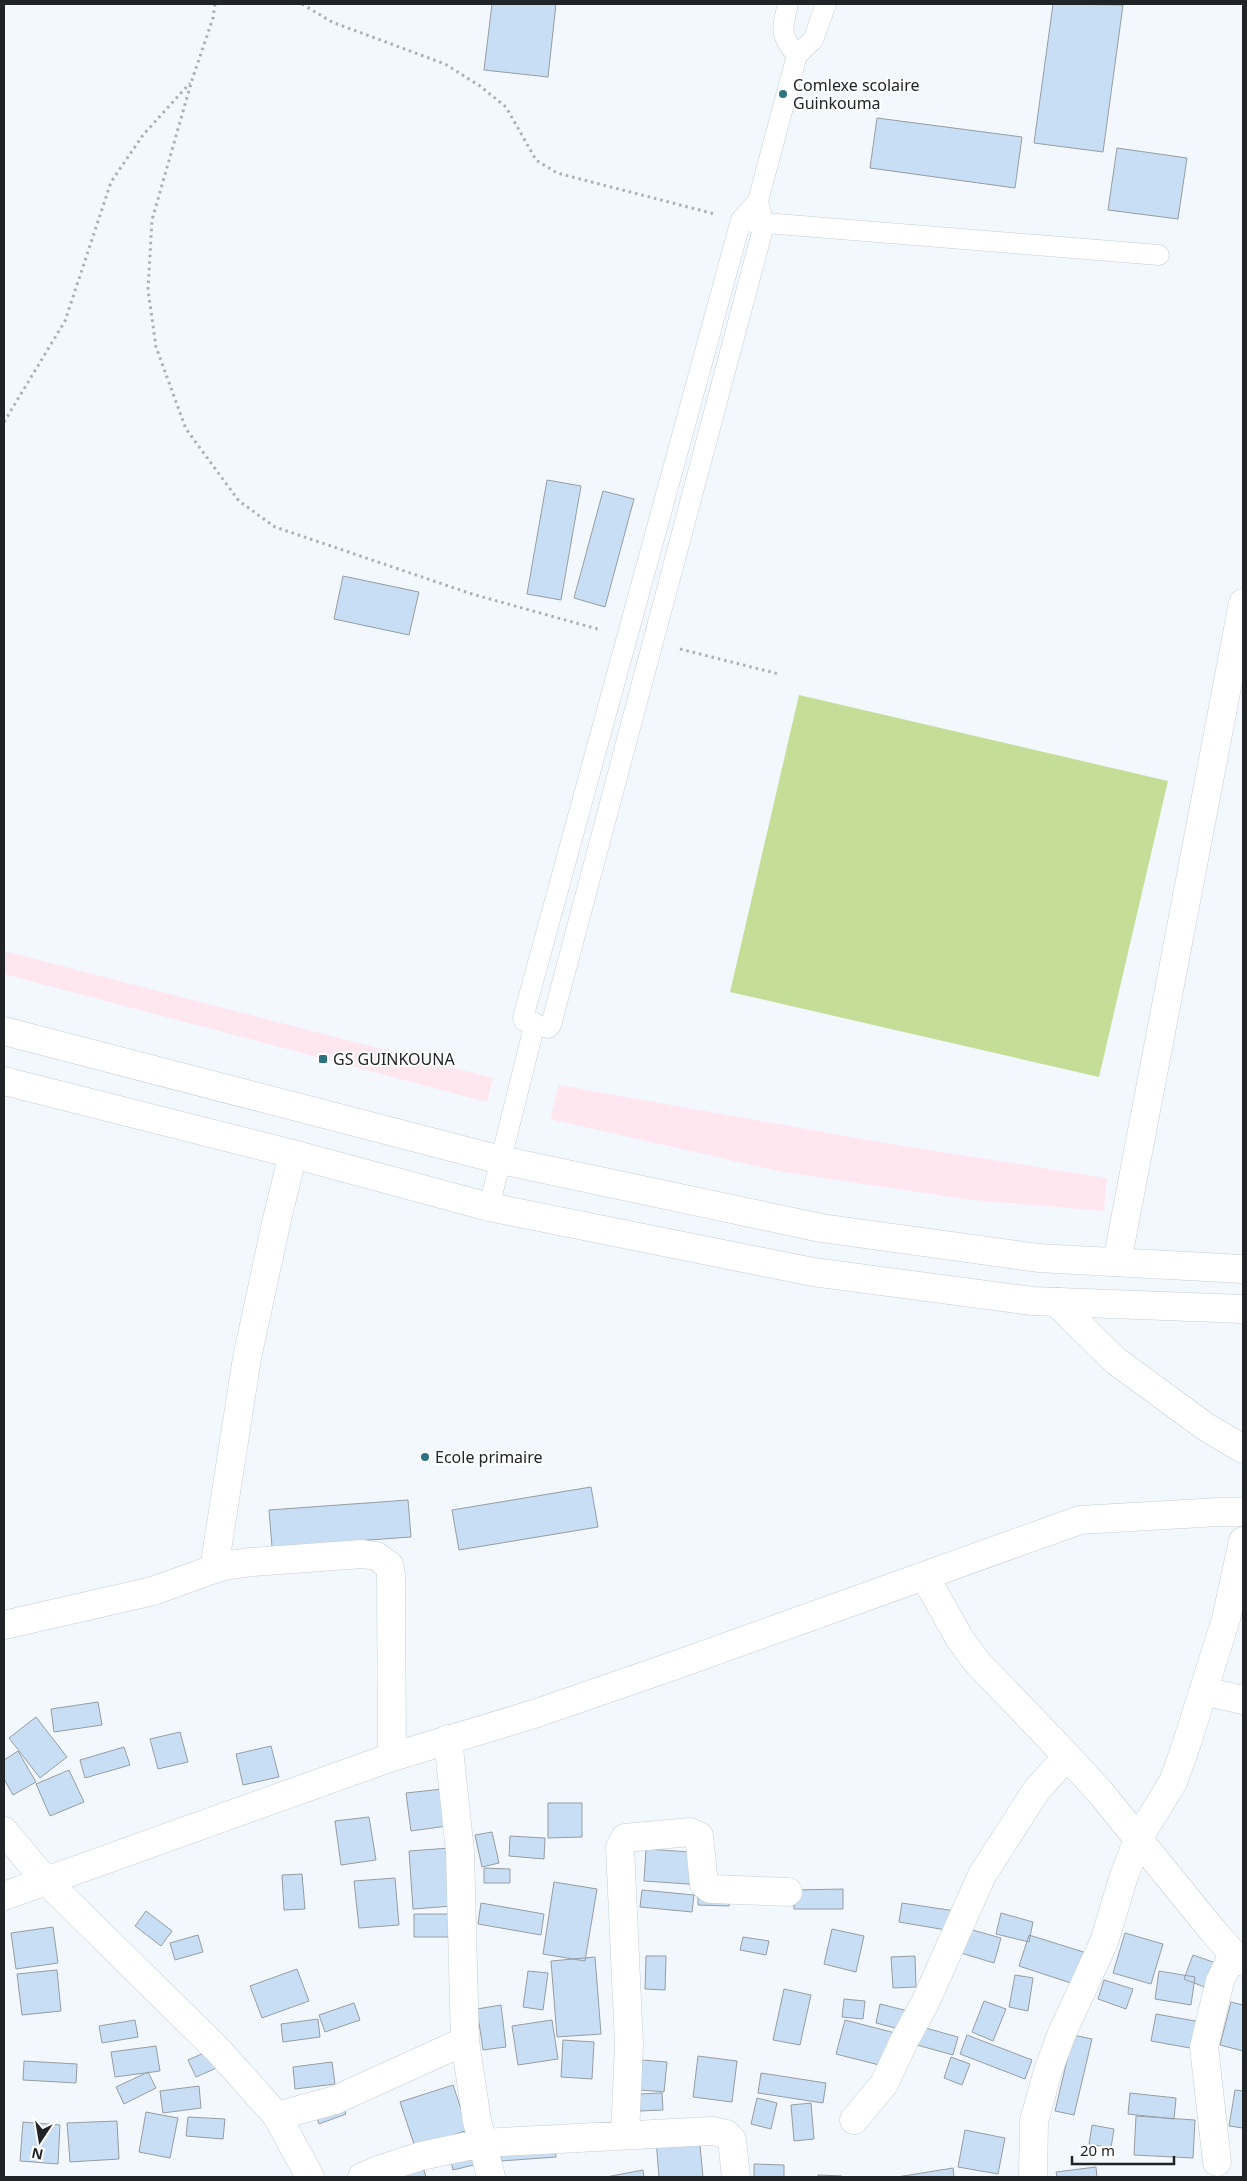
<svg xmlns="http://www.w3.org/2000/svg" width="1247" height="2181" font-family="'Noto Sans',sans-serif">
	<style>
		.commercial { fill: #ffe6ef }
		.green { fill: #c4de97 }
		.building { fill: #c8def4; stroke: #969da4 }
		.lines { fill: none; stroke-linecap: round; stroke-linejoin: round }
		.service-casing { stroke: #c6cdd4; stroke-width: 21 }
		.minor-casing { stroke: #c6cdd4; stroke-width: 29 }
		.tertiary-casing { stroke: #c6cdd4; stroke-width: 29 }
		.path { stroke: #abb0b5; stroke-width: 3; stroke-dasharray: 2.5 4; stroke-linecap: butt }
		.service { stroke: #fff; stroke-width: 20 }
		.minor { stroke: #fff; stroke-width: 28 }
		.tertiary { stroke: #fff; stroke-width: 28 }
		.poi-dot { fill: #2c737f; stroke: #fff; stroke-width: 2 }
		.labels { text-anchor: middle; stroke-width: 4; stroke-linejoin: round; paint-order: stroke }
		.poi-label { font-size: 16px; fill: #212426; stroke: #fff; text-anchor: start }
	</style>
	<rect width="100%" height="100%" fill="#f2f8fe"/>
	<!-- commercial -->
	<path class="commercial" d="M4,951l489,127 -6,24 -483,-128z
		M559,1085l326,58 222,35 -3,33 -132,-11 -189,-28 -233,-53z"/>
	<!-- green -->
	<path class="green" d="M799,695l369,86 -69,296 -369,-85z"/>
	<!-- building -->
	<path class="building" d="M492,4h64l-8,73 -64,-7z
		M1053,4l70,1 -20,147 -69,-9z
		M877,118l145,19 -7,51 -145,-20z
		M1117,148l70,10 -9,61 -70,-9z
		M547,480l34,6 -20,114 -34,-6z
		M603,491l31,8 -29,108 -31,-9z
		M343,576l76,16 -10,43 -75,-16z
		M591,1487l7,40 -139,23 -7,-40z
		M408,1500l3,37 -139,10 -3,-37z
		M98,1702l4,23 -48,7 -3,-23z
		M36,1717l31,40 -27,21 -31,-40z
		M180,1732l8,30 -30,7 -8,-30z
		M271,1746l8,31 -36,8 -7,-31z
		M124,1747l6,18 -45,13 -5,-18z
		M18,1751l18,31 -23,13 -9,-16v-19z
		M69,1770l15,32 -34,14 -14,-32z
		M443,1789l4,37 -36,5 -5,-38z
		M548,1803h34v34l-34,1z
		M369,1817l7,43 -35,5 -6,-44z
		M492,1832l7,31 -17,4 -7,-32z
		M510,1836l35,2 -1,21 -35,-3z
		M450,1848l3,58 -40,3 -4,-58z
		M646,1849l59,4 -2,32 -59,-4z
		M484,1868l26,1v14h-26z
		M302,1874l3,35 -21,1 -2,-35z
		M395,1878l4,47 -40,3 -5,-47z
		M554,1882l43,7 -12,72 -42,-7z
		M698,1888l32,1 -1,17 -31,-1z
		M843,1889v20h-49l-1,-19z
		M642,1890l52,5 -2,17 -52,-5z
		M481,1903l63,11 -3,21 -63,-11z
		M902,1903l53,8 -3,20 -53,-9z
		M146,1911l26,20 -11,15 -26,-20z
		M1001,1913l32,9 -4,20 -33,-8z
		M414,1914h47v23h-47z
		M53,1927l5,36 -42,6 -5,-36z
		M832,1929l32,7 -8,36 -32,-8z
		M969,1929l32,9 -7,25 -33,-10z
		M1125,1933l38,11 -12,40 -38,-11z
		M198,1935l5,17 -28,8 -5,-17z
		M1029,1935l64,20 -10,32 -64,-21z
		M743,1937l26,4 -3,14 -26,-5z
		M1193,1955l34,12 -10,25 -33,-13z
		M646,1956h20l-1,34 -20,-1z
		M915,1956l1,31 -23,1 -2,-31z
		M595,1957l6,77 -44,3 -6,-76z
		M297,1969l12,32 -47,17 -12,-32z
		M57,1970l4,41 -39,4 -5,-41z
		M528,1971l20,2 -5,37 -20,-3z
		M1159,1971l36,6 -4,28 -36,-6z
		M1015,1975l18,3 -5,33 -19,-4z
		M1104,1980l29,9 -7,20 -28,-10z
		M784,1989l27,6 -11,50 -27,-5z
		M844,1999l21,2 -2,18 -21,-2z
		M984,2001l22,8 -13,32 -21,-9z
		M1231,2002l12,3v46l-23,-6z
		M354,2003l6,17 -35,12 -6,-17z
		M880,2004l28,7 -5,19 -27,-7z
		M501,2005l5,42 -23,3 -6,-41z
		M1156,2014l56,10 -5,27 -56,-10z
		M318,2019l2,18 -37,5 -2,-18z
		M135,2020l3,17 -36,6 -3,-17z
		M552,2020l6,39 -40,6 -6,-39z
		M845,2020l54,14 -8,34 -55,-14z
		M922,2027l36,10 -5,18 -36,-10z
		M967,2035l65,25 -7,19 -65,-25z
		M1073,2035l19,4 -18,76 -19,-4z
		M563,2040l31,2 -2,37 -31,-2z
		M156,2046l4,25 -45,6 -4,-25z
		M213,2049l8,17 -25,11 -8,-17z
		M698,2056l39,5 -5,41 -39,-5z
		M951,2057l19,7 -8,21 -18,-7z
		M642,2060l25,2 -3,30 -24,-2z
		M24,2061l53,3 -1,19 -53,-3z
		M332,2062l3,22 -40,5 -2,-22z
		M148,2072l8,16 -32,16 -8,-17z
		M761,2073l65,10 -3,20 -65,-10z
		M453,2085l15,45 -53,17 -15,-45z
		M199,2086l2,22 -38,5 -3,-22z
		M1235,2090l8,1v37l-14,-2z
		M662,2093l1,17 -23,1 -1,-17z
		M1130,2093l46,5 -2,21 -46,-5z
		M339,2097l7,17 -27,10 -6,-17z
		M757,2098l20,5 -6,26 -20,-5z
		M811,2103l3,36 -20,2 -3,-36z
		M146,2112l32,6 -8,40 -31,-6z
		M1136,2116l59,4 -2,38 -59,-3z
		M188,2117l37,2 -2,20 -37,-3z
		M117,2121l2,38 -49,3 -3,-39z
		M23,2122l37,3 -2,39 -38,-3z
		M698,2124l5,53h-44l-4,-50z
		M1092,2125l22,4 -3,19 -22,-4z
		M965,2130l40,8 -7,36 -40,-7z
		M554,2138l2,19 -55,4 -1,-19z
		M478,2145l4,18 -29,7 -4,-18z
		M420,2158l6,19h-55z
		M754,2164l30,1v12h-30z
		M1096,2167l1,10h-40l-1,-5z
		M953,2168l1,9h-57z
		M643,2170l1,7h-38z
		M818,2175l24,1v1h-24z"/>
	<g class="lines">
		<!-- service casing -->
		<g class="service-casing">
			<path id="service" d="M788,4c-6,24 -9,31 9,51
				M758,201l6,24 -213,800 -3,3 -24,-7 -1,-3 218,-798z
				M758,201l39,-146 16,-15 13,-36
				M752,222l407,33
				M489,1207l46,-184"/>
		</g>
		<!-- minor casing -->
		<g class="minor-casing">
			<path id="minor" d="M1117,1262l126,-659
				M1056,1302l60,59 90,66 37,22
				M214,1569l15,-4 23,-3 110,-8 14,2 13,9 2,10 1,182
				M925,1577l35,62 16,22 91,95 33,36 113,139 20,23 10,8
				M4,1625l149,-34 61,-22 33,-211 30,-139 16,-65
				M1204,1691l39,9
				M448,1739l12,113 5,189 12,80 14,56
				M4,1831l41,49 172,169 60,67 33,61
				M4,1896l388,-139 142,-43 139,-48 407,-146 139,-8h24
				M277,2116l58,-16 130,-59
				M854,2120l30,-36 20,-43 21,-38 57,-128 54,-84 31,-35
				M625,2134l4,-89 -9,-198 5,-9 65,-6 9,4 5,48 6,5 78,3
				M1217,2162l-13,-115 16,-66 13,-27
				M362,2177l16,-7 43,-14 61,-13 230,-12 14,3 6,6 4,37
				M1033,2177l1,-56 14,-50 14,-38 42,-91 19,-63 15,-40 35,-57 12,-33 41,-130 17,-78"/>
		</g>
		<!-- tertiary casing -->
		<g class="tertiary-casing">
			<path id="tertiary" d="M4,1031l497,129 320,68 217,30 205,11
				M4,1081l289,73 196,53 324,65 220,29 210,8"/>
		</g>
		<!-- path -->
		<path class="path" d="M215,4l-2,14 -21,62 -40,140 -4,70 8,57 30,82 53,72 36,26 197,67 129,36
			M302,4l30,18 113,42 35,22 26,21 30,53 21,13 158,41
			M4,422l61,-101 46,-139 32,-47 47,-52
			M680,649l99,25"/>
		<!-- service -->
		<use href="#service" class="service"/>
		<!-- minor -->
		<use href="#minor" class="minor"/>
		<!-- tertiary -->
		<use href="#tertiary" class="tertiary"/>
	</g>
	<!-- markers -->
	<g class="poi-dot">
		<circle cx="783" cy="94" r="5"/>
		<rect x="318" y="1054" width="10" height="10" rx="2.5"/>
		<circle cx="425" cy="1457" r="5"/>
	</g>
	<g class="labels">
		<!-- poi labels -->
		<g class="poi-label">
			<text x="793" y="91">Comlexe scolaire<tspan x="793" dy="18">Guinkouma</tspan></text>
			<text x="333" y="1065">GS GUINKOUNA</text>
			<text x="435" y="1463">Ecole primaire</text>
		</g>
	</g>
	<!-- border -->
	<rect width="1247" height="2181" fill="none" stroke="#212426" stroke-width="10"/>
	<!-- north arrow -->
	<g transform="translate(40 2141) rotate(192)" stroke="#ffffff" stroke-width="4" paint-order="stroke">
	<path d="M0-4L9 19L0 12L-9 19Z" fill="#212426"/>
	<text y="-8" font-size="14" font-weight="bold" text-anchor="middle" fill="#212426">N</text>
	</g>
	<!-- scale -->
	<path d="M1072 2156v8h102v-8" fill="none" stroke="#212426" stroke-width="2.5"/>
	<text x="1080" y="2156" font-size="15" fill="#212426" stroke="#ffffff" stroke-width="4" paint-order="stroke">20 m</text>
</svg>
